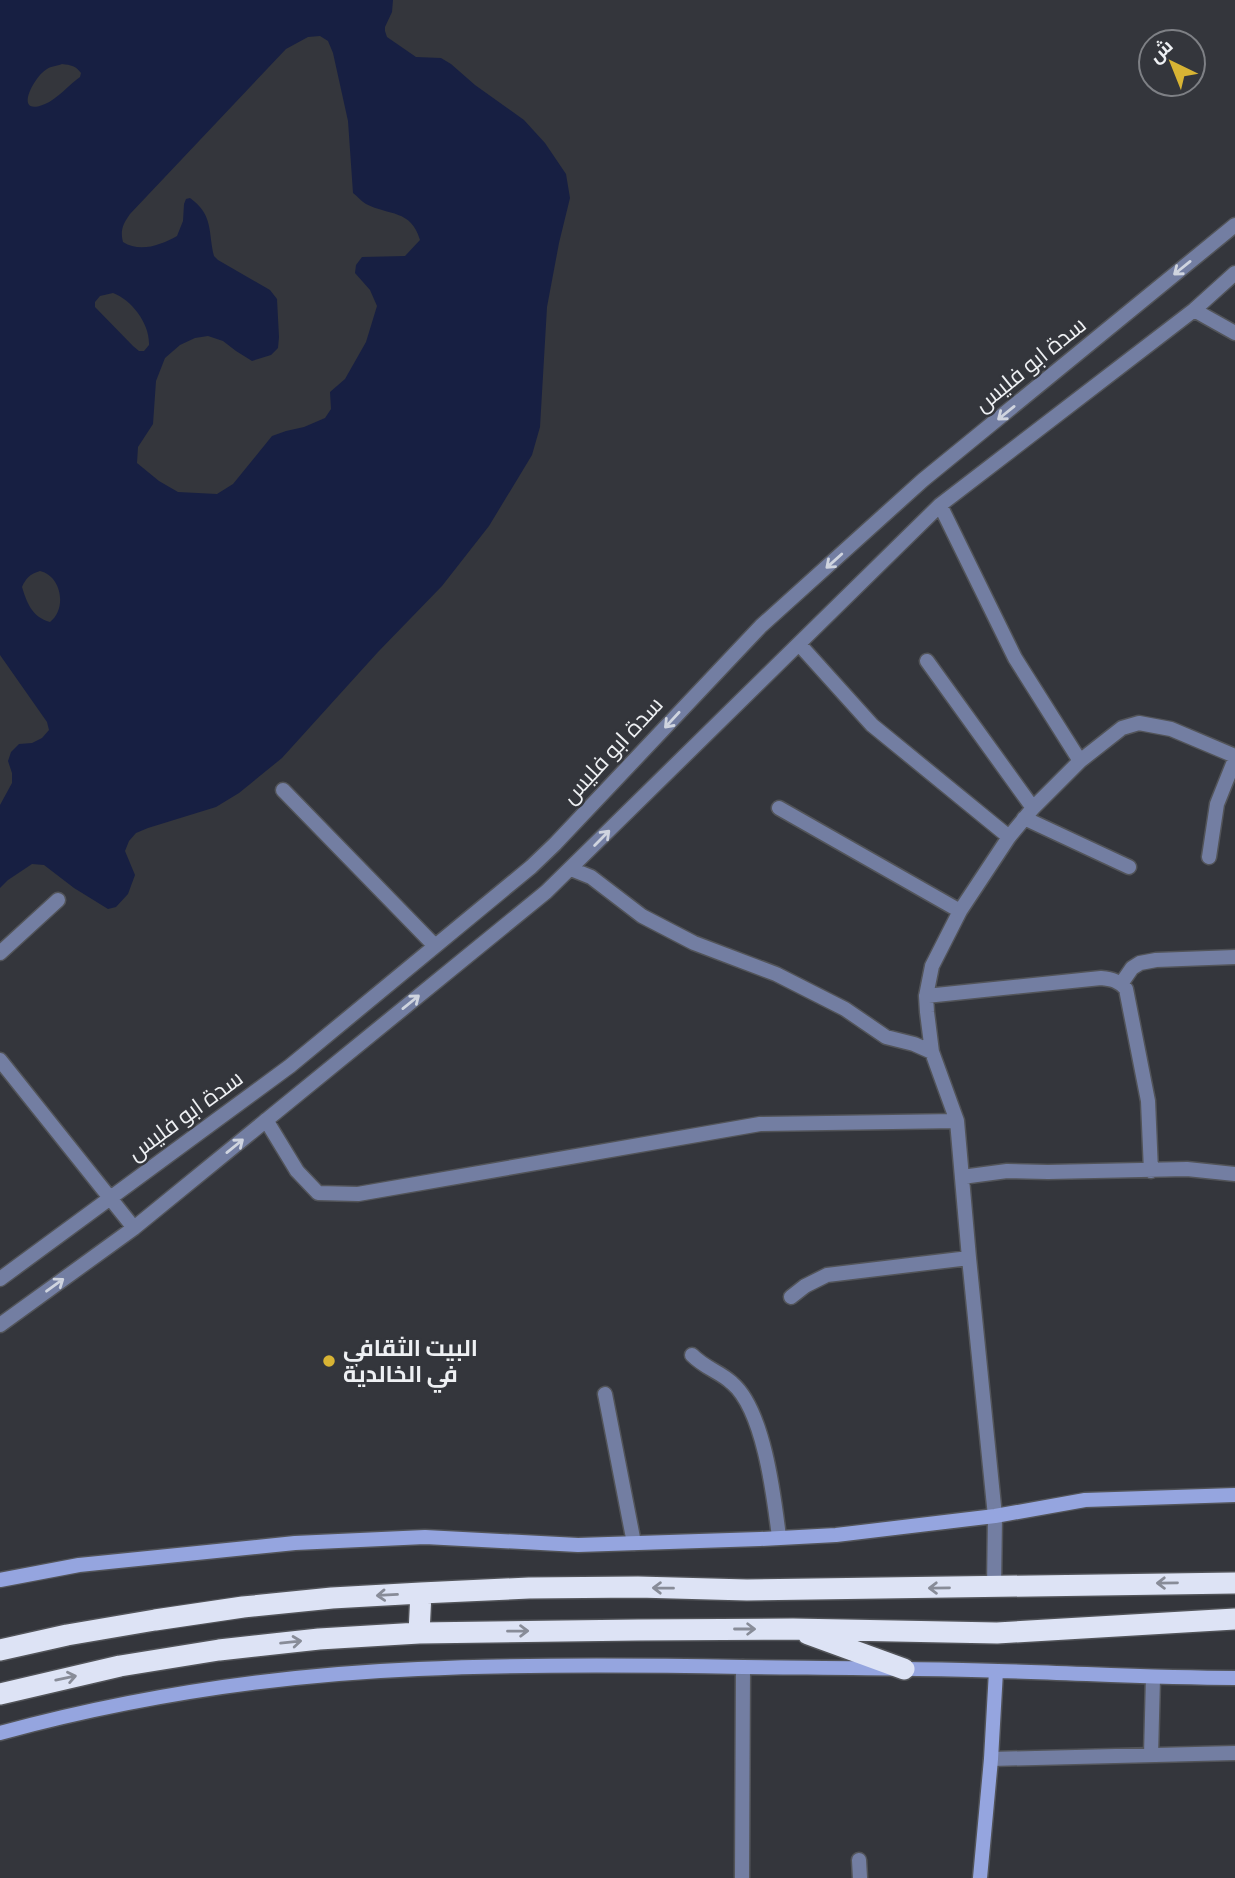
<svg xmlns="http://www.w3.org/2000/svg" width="1235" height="1878" font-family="Barlow,Cairo,sans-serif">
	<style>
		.water { fill: #171f42; fill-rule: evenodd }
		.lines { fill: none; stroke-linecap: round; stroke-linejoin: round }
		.street-casing { stroke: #525459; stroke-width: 17 }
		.secondary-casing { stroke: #525459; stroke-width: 17 }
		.highway-casing { stroke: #525459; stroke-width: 24 }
		.street { stroke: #737ea2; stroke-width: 14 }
		.secondary { stroke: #95a5df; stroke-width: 14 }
		.highway { stroke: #dde3f5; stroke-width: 21 }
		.oneway { stroke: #cfd4df }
		.oneway2 { stroke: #888c98 }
		.poi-dot { fill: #d8b434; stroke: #34363c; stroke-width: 2.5 }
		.labels { text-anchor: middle; stroke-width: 5; stroke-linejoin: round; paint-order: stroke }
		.street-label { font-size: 23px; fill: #eef0f3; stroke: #34363c }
		.poi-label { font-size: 23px; font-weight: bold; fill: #eef0f3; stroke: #34363c; text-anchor: start }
	</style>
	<rect width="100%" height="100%" fill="#34363c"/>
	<!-- water -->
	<path class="water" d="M0,0h393l-1,12 -7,15v4l2,6 29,20 25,1 10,6 24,21 49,35 21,23 21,31 4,24 -11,45 -12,64 -7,120 -8,28 -43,71 -47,60 -64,66 -96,106 -43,35 -23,14 -68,21 -12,5 -7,8 -4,10 10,24 -7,19 -12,13 -8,2 -34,-21 -30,-23 -12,-1 -24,16 -8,8v-83l12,-22v-10l-4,-12 3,-9 8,-8 13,-1 10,-5 7,-8 -2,-8 -47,-67zM320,36l8,5 5,12 15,68 5,72c4,3 8,8 13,11 23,12 45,5 54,36l-15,16 -43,1 -6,8 -1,8 15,17 7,16 -11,36 -21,37 -15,13 1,17 -6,9 -21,9 -18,4 -14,5 -39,48 -16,10 -39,-2 -19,-11 -22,-18 1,-16 15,-23 3,-43 9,-23 15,-13 15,-7 13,-2 15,5 13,10 16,10 19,-6 7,-7 1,-11 -2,-38 -7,-9 -52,-30 -4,-4c-6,-23 0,-41 -24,-58l-4,1 -2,5 -1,17 -6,15c-16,9 -37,17 -54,6 -3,-12 0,-18 7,-28l156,-165 22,-12zM62,64c9,1 14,2 19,9l-1,4c-10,7 -24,23 -35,27 -33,14 -11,-28 2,-35 4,-3 10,-3 15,-5zM113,293c19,7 37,31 36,52l-5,6h-5l-6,-5 -38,-39v-5l5,-6zM40,571c22,5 27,38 10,51 -18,-5 -23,-19 -28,-35 4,-9 8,-13 18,-16z"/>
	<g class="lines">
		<!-- street casing -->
		<g class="street-casing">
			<path id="street" d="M1194,310l41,23
				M940,505l75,153 65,103
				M799,644l73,81 137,112
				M927,661l106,147
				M283,790l152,156
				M779,808l181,103
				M1024,818l105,49
				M1209,857l8,-53 18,-45
				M571,869l20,8 51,39 52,27 82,31 69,35 41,28 28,7 18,8
				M0,953l58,-53
				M1121,984l11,-16 8,-5 16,-3 79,-3
				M926,996l175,-18c11,1 18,3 25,11l22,112 3,70
				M0,1060l134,168
				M266,1120l31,51 21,22 40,1 402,-70 197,-3
				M962,1177l45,-6 41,1 139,-3 48,5
				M0,1279l290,-213 241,-199 24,-23 206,-218 162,-146 312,-255
				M791,1297l14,-11 22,-11 142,-17
				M0,1325l134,-97 412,-336 394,-387 254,-195 41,-37
				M692,1355c14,14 27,16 40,28 32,27 42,114 47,154
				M605,1394l29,149
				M994,1588l1,-72 -26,-258 -12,-137 -25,-69 -5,-40 -1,-16 6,-30 28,-55 49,-74 24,-29 47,-47 42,-33 17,-5 32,6 64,27
				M1151,1755l2,-77
				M991,1759l244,-6
				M859,1860l1,18
				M742,1878l1,-211"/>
		</g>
		<!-- secondary casing -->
		<g class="secondary-casing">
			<path id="secondary" d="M0,1580l79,-15 216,-22 130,-6 153,8 182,-6 76,-4 159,-19 90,-16 150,-5
				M0,1733c136,-37 278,-58 418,-64 108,-5 216,-4 325,-2 85,1 170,1 255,4 79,2 158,7 237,7
				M980,1878l11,-119 5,-88"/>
		</g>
		<!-- highway casing -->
		<g class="highway-casing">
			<path id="highway" d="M419,1633l2,-40
				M808,1634l96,35
				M0,1650l67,-15 88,-15 88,-13 89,-9 89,-5 108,-5 109,-1 109,3 488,-7
				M0,1694l120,-28 99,-16 100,-11 100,-6 219,-3 155,-1 204,4 238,-14"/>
		</g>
		<!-- street -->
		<use href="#street" class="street"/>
		<!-- secondary -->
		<use href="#secondary" class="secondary"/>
		<!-- highway -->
		<use href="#highway" class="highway"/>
	</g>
	<!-- one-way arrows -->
	<defs><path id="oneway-shaft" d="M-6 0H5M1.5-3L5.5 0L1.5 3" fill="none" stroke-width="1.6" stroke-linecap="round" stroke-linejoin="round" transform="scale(1.75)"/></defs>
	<g class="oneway">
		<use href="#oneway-shaft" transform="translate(1182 268) rotate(141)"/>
		<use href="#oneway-shaft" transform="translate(1006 413) rotate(141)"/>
		<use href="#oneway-shaft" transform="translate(834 561) rotate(138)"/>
		<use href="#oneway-shaft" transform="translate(672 720) rotate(133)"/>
		<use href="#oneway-shaft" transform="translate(602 838) rotate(-45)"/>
		<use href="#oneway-shaft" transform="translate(411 1002) rotate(-39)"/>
		<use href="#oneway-shaft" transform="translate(235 1146) rotate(-39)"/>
		<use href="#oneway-shaft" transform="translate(55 1285) rotate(-36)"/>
	</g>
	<g class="oneway2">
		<use href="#oneway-shaft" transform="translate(1167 1583) rotate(179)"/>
		<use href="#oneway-shaft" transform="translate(663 1588) rotate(-179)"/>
		<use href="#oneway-shaft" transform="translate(939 1588) rotate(179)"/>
		<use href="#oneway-shaft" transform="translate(387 1595) rotate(177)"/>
		<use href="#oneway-shaft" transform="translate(745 1629)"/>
		<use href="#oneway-shaft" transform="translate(518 1631) rotate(-1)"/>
		<use href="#oneway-shaft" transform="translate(291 1642) rotate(-6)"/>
		<use href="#oneway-shaft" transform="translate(66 1678) rotate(-12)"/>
	</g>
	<!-- markers -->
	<circle class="poi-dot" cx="329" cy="1361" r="7"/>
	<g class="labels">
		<!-- street labels -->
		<g class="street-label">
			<text transform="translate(1030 364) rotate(-39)" y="8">سدة ابو فليس</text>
			<text transform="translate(612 750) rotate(-47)" y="8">سدة ابو فليس</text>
			<text transform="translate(185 1115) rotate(-36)" y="8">سدة ابو فليس</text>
		</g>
		<!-- poi labels -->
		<g class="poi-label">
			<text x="343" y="1356">البيت الثقافي<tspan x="343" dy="26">في الخالدية</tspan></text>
		</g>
	</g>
	<!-- north arrow -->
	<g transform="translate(1172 63) rotate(317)"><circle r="33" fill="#34363c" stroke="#7e8085" stroke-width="2"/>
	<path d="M0-5L12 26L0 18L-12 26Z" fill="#d8b434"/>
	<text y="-10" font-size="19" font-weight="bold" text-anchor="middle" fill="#eef0f3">ش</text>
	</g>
</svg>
